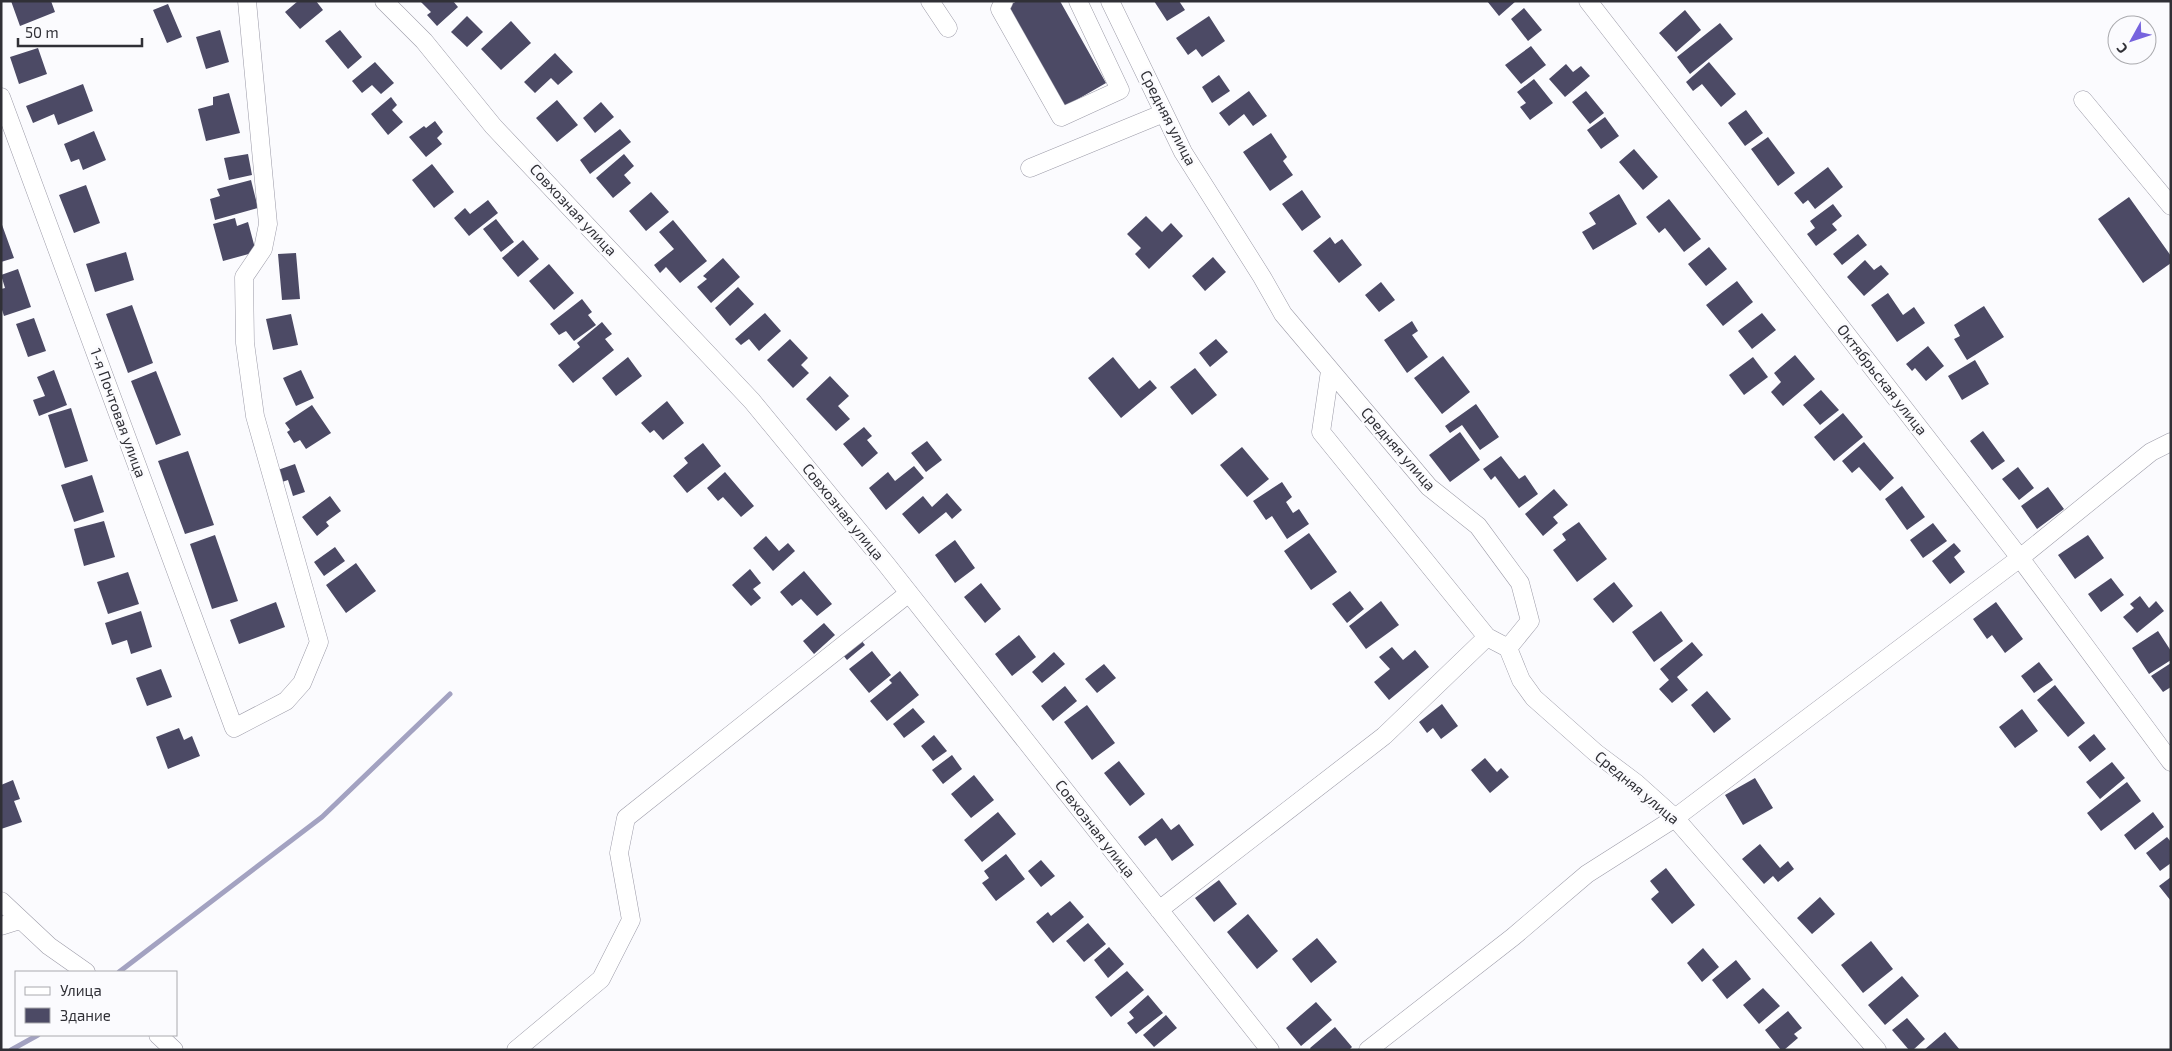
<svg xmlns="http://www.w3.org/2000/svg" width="2172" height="1051" font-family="'Exo 2',sans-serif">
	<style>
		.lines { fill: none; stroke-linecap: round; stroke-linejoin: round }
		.stream { stroke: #a3a2c1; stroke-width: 5 }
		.building { fill: #4c4a65 }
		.minor-casing { stroke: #9c9ba8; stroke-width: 19 }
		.minor { stroke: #fff; stroke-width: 18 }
		.labels { text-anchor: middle; stroke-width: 5; stroke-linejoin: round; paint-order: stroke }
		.street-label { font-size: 15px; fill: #303036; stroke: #fbfbfe }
	</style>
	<rect width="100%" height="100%" fill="#fbfbfe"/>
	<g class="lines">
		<!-- stream -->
		<path class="stream" d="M119,972l203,-155 128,-123
			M11,1050l27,-15"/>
	</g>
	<!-- building -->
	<path class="building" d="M11,1h40l4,11 -35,14z
		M298,1h18l7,9 -23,19 -15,-17z
		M420,1h33l5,6 -21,19 -10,-11 4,-3z
		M1017,1h43l46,82 -47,27 -56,-101z
		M1154,1h25l6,9 -18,11z
		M1487,1h29l-17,15z
		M168,4l14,33 -15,6 -14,-33z
		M1524,8l18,22 -14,11 -17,-22z
		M1685,10l16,20 -25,22 -17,-19z
		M467,16l16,16 -16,15 -16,-15z
		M1209,16l16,25 -23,16 -6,-8 -8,6 -12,-17z
		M511,21l20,22 -30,27 -20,-21z
		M1720,23l13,16 -43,35 -13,-17z
		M220,30l9,32 -23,7 -10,-32z
		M340,30l22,27 -14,12 -23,-28z
		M1531,46l15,19 -25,19 -16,-19z
		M38,48l9,26 -28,10 -9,-27z
		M555,53l18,19 -15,13 -7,-7 -16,15 -11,-11z
		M375,62l19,21 -13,11 -9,-9 -10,8 -10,-12z
		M1709,62l27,32 -15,13 -19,-23 -9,7 -7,-9z
		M1566,64l7,8 8,-6 9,10 -25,21 -16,-18z
		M1219,75l11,16 -18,12 -10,-16z
		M1534,79l19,24 -23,17 -10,-13 6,-4 -9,-11z
		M83,84l10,27 -35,14 -4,-11 -21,9 -7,-17z
		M1249,91l18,25 -14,10 -9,-12 -15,12 -10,-13z
		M1586,91l18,22 -14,11 -18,-22z
		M229,93l11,40 -34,8 -8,-32 15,-4v-8z
		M391,97l6,8 -5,5 11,12 -15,13 -17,-21z
		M557,100l21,25 -21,17 -21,-24z
		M601,102l13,15 -19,16 -12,-15z
		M1746,110l17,23 -18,13 -17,-23z
		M1605,117l14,19 -18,13 -14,-19z
		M435,121l8,11 -6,6 5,6 -16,13 -17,-20 15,-11 2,2z
		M620,129l11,13 -41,32 -10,-14z
		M94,131l12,29 -23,10 -4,-11 -8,3 -7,-18z
		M1271,133l16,24 -4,4 10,14 -23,16 -27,-39z
		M1768,137l27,36 -17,13 -27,-37z
		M1634,149l24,28 -15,13 -24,-28z
		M248,154l4,21 -23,5 -5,-22z
		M624,154l10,12 -10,9 7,8 -18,15 -17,-20z
		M432,164l22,28 -20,16 -22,-28z
		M1828,167l15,20 -28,22 -7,-9 -5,4 -9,-11z
		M251,180l7,28 -43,12 -5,-21 10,-3 -3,-7z
		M86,185l14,38 -26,10 -15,-38z
		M1302,190l19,27 -19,14 -20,-27z
		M651,192l18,20 -23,19 -17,-20z
		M1619,194l18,30 -44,26 -11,-18 14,-8 -7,-11z
		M2129,197l42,59v7l-28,20 -45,-64z
		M1669,199l32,40 -17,13 -19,-24 -6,5 -13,-16z
		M488,200l10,13 -29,23 -15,-18 11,-10 5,6z
		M1833,204l9,12 -10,8 5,6 -21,16 -9,-12 8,-6 -5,-7z
		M1146,216l16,16 9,-9 12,13 -34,33 -14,-15 6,-6 -14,-14z
		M235,218l2,8 11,-4 8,30 -33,9 -10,-37z
		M496,219l18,23 -13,10 -18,-23z
		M673,220l34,41 -27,22 -14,-16 -6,6 -6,-8 20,-16 -15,-17z
		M1,222l13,36 -13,4z
		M1858,234l9,11 -25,20 -9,-11z
		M1330,237l5,7 7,-5 20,26 -23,18 -26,-32z
		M523,240l16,19 -21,18 -16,-19z
		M1709,247l18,22 -21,17 -18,-22z
		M126,252l8,28 -39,12 -9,-28z
		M296,253l4,46 -18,1 -4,-46z
		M1213,257l13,15 -21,19 -13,-15z
		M723,258l17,19 -29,26 -14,-16 10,-8 -4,-3z
		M1865,260l9,10 7,-5 8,9 -25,22 -17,-19z
		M549,264l25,29 -20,17 -25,-29z
		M18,269l13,38 -27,9 -3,-9v-18l4,-1 -4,-13z
		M1737,281l16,21 -30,24 -17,-21z
		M1381,282l14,18 -16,12 -14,-17z
		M738,287l16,17 -24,22 -15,-18z
		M1888,293l15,22 11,-8 11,16 -28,19 -26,-37z
		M582,299l10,13 -4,3 8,10 -22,16 -8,-10 -7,4 -9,-11z
		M132,305l21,58 -25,10 -22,-59z
		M1984,306l20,31 -37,23 -13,-21 6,-3 -6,-11z
		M765,313l16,18 -22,20 -10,-12 -8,6 -6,-6z
		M1762,313l14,17 -24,19 -14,-18z
		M291,314l7,31 -25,5 -7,-31z
		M34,318l12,33 -18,6 -12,-33z
		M1412,321l6,10 -6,4 16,22 -21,16 -23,-33z
		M602,322l10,12 -7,5 9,11 -41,33 -15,-18 22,-18 -3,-4z
		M790,339l18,19 -7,7 8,8 -16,15 -26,-28z
		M1216,339l12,13 -18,15 -11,-14z
		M1928,346l16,20 -18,15 -11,-13 -3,3 -6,-7z
		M1795,355l20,24 -32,27 -12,-14 10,-10 -7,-9z
		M1443,356l27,36 -28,22 -28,-36z
		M628,357l14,19 -26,20 -14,-18z
		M1113,357l26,32 11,-9 7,8 -36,30 -33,-40z
		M1753,357l15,20 -24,18 -15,-20z
		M1975,360l14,24 -27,16 -14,-24z
		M1195,368l22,27 -25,20 -22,-28z
		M54,370l13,35 -28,11 -6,-16 12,-4 -8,-19z
		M301,370l13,28 -18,8 -13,-28z
		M156,371l25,64 -25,10 -25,-64z
		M830,376l19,20 -11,10 12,13 -14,12 -30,-32z
		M1821,390l18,20 -19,15 -17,-20z
		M667,401l17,22 -21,17 -9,-10 -4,3 -9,-10z
		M1476,404l23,33 -19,13 -18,-25 -12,8 -5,-7z
		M312,405l19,28 -25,16 -6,-9 -6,3 -7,-11 3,-2 -5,-7z
		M71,408l17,53 -23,7 -17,-53z
		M1843,413l20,24 -29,24 -20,-24z
		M864,427l8,9 -5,4 11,13 -16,14 -19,-23z
		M1983,431l22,30 -13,9 -22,-29z
		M1460,432l20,28 -30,22 -21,-27z
		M927,441l15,19 -16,12 -15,-19z
		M1864,442l30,36 -14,13 -21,-24 -7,6 -10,-12z
		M703,443l18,23 -34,27 -14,-17 15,-13 -4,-5z
		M1242,447l27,32 -22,18 -27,-32z
		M188,451l26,74 -29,9 -27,-73z
		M1501,456l18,23 6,-4 13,19 -19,14 -24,-32 -4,4 -8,-11z
		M295,464l10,28 -12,4 -5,-16 -9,3 -4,-12z
		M914,466l10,12 -38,32 -17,-22 19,-16 7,9z
		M2018,467l16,21 -15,12 -17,-21z
		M725,472l29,34 -13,11 -18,-20 -5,4 -11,-13z
		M92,475l12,37 -30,10 -13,-37z
		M1282,482l10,15 -6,5 7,11 6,-4 10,15 -22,15 -15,-23 -6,4 -13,-19z
		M1902,486l23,31 -18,13 -22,-31z
		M2048,487l16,22 -27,20 -16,-23z
		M1554,489l14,16 -15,12 5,6 -15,13 -18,-22z
		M947,493l15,17 -10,9 -6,-7 -27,22 -17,-20 21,-18 9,11z
		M330,496l11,15 -15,11 3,4 -12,10 -15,-19z
		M104,521l11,36 -31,9 -10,-37z
		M1579,522l28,37 -30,23 -24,-32 13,-10 -4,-6z
		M1933,523l14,18 -24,17 -13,-18z
		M1309,533l28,39 -26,18 -27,-39z
		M215,535l23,66 -26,8 -22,-65z
		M2088,535l16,23 -29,21 -17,-24z
		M766,536l13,15 9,-8 7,8 -22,20 -20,-23z
		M955,540l20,28 -20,15 -20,-28z
		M1954,543l7,8 -7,6 11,15 -15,12 -18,-23z
		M335,547l10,14 -21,15 -10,-14z
		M356,563l20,28 -30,22 -20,-28z
		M750,569l11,14 -8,6 8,9 -10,8 -19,-21z
		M804,571l28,33 -15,12 -16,-17 -9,7 -12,-14z
		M128,572l11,32 -31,10 -11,-32z
		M2111,578l13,17 -23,17 -13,-18z
		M1614,582l19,24 -20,17 -20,-24z
		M981,583l20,26 -16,14 -21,-26z
		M1350,591l14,18 -17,14 -15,-19z
		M2140,596l9,12 7,-7 8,10 -27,22 -14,-16 11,-9 -4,-4z
		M1381,601l18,24 -33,24 -17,-23z
		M276,602l9,25 -46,17 -9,-24z
		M1996,602l27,37 -18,14 -13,-18 -5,4 -14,-20z
		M141,611l11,36 -21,7 -4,-14 -15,5 -7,-22z
		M1661,611l22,30 -29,21 -22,-30z
		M824,623l11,12 -21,19 -11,-13z
		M852,629l13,16 -18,15 -8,-10z
		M2158,631l13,20v9l-22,14 -17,-26z
		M1019,635l17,22 -24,19 -17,-22z
		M1692,642l11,13 -26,22 11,13 -16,13 -13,-14 10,-9 -9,-11z
		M1392,647l11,13 12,-10 14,17 -40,33 -15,-18 16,-13 -11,-12z
		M872,651l19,24 -22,18 -20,-24z
		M1054,652l11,12 -23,19 -10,-11z
		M2039,662l14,18 -19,13 -13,-17z
		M2171,663v24l-8,5 -12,-16z
		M1104,664l12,14 -19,15 -12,-14z
		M161,669l11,28 -25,9 -11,-28z
		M900,671l19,24 -32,26 -17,-20 22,-18 -3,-3z
		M2055,685l30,38 -17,14 -31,-37z
		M1065,686l12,15 -24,20 -12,-15z
		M1707,691l24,28 -17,14 -23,-28z
		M1442,704l16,22 -17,13 -8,-11 -6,5 -8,-11z
		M1087,705l28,38 -23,17 -28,-38z
		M913,708l12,14 -21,16 -11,-14z
		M2022,709l16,22 -23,17 -16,-21z
		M179,728l5,12 8,-4 8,20 -32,13 -12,-32z
		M2094,734l12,15 -16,13 -12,-15z
		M934,735l13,16 -14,10 -12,-15z
		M952,755l10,14 -19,15 -11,-14z
		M1485,758l12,14 4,-4 8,9 -19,16 -19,-23z
		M1119,761l26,33 -15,12 -26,-33z
		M2112,762l13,16 -25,21 -14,-17z
		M974,775l20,25 -23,18 -20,-24z
		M1755,778l18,30 -30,17 -18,-30z
		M13,780l7,19 -6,2 8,21 -21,7v-44z
		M2127,782l14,19 -40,30 -14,-18z
		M998,812l18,22 -34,28 -18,-22z
		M2153,812l11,15 -29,23 -11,-15z
		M1162,818l9,12 8,-6 15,21 -22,16 -16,-23 -11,8 -7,-9z
		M2167,837l4,5v21l-11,8 -14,-18z
		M1760,844l20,24 8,-7 6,8 -16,13 -5,-6 -9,8 -22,-25z
		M1006,854l19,25 -29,22 -14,-18 7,-5 -5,-7z
		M1041,860l14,16 -14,11 -13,-16z
		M1666,868l29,37 -23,19 -21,-25 8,-7 -9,-11z
		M2171,877v24l-12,-15z
		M1219,880l18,24 -23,18 -19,-24z
		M1820,897l15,17 -23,20 -15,-16z
		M1070,901l14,16 -31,26 -17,-21 12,-10 3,4z
		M1248,914l30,37 -21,18 -30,-37z
		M1088,923l18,21 -22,18 -18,-21z
		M1317,938l20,24 -26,21 -19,-24z
		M1871,941l22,28 -30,24 -22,-28z
		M1109,947l15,17 -16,14 -14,-18z
		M1703,948l16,19 -17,15 -15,-19z
		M1736,960l15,19 -24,20 -15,-19z
		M1127,971l17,19 -33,27 -16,-20z
		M1902,976l17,20 -34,29 -17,-20z
		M1763,988l17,18 -21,18 -16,-19z
		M1148,995l15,18 -27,21 -9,-11 7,-5 -5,-6z
		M1316,1002l16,18 -31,26 -15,-18z
		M1788,1011l14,17 -8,6 4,4 -14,12h-3l-16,-20z
		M1166,1015l11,13 -23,19 -11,-12z
		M1907,1018l18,21 -12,11h-4l-17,-20z
		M1335,1027l17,20 -3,3h-38l-1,-2z
		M1945,1032l15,18h-36z"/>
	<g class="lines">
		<!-- minor casing -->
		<g class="minor-casing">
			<path id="minor" d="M384,1l40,40 69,85 259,275 134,163 384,486
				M930,1l18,27
				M1004,1l-4,8 61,108 59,-27 -42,-89
				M1110,1l73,151 79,125 21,37 146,173 49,39 42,57 10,38 -22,27 13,32 13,18 62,55 40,30 39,35 202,232
				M1588,1l432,557 151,204
				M1,97l233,631 52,-27 16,-18 17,-41 -64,-226 -10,-73 -1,-66 19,-28 5,-25 -21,-223
				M2083,100l88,106
				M1030,168l134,-55
				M1330,371l-9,61 166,205
				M1,901l48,45 37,26
				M1159,910l225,-174 103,-99 21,11
				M1,926l19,-6
				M158,1035l16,15
				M516,1050l85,-71 30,-59 -12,-67 7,-35 283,-225
				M1368,1050l145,-113 74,-63 88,-56 345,-260 131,-106 20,-10"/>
		</g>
		<!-- minor -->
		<use href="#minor" class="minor"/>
	</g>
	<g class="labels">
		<!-- street labels -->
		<g class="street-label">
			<text transform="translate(1168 118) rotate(63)" y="5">Средняя улица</text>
			<text transform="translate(573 210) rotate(47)" y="5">Совхозная улица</text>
			<text transform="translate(1882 380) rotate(52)" y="5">Октябрьская улица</text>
			<text transform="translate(118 413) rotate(70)" y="5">1-я Почтовая улица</text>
			<text transform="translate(1398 449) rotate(49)" y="5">Средняя улица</text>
			<text transform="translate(843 512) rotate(51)" y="5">Совхозная улица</text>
			<text transform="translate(1637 788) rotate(40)" y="5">Средняя улица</text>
			<text transform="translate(1095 829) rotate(52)" y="5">Совхозная улица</text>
		</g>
	</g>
	<!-- border -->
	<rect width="2172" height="1051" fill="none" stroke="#303036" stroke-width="5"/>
	<!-- legend -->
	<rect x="15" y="971" width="162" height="65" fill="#fbfbfe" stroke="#aaaaae"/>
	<rect x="25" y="987" width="25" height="8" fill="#ffffff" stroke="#aaaaae"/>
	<text x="60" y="996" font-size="15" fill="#303036">Улица</text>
	<rect x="25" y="1008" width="25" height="15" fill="#4c4a65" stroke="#aaaaae"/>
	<text x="60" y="1021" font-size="15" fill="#303036">Здание</text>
	<!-- north arrow -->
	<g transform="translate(2132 40) rotate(230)"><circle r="24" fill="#fbfbfe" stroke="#aaaaae"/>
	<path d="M0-4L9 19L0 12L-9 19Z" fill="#7663de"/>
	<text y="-8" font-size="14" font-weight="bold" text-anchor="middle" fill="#303036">С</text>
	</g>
	<!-- scale -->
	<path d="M18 38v8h124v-8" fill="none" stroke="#303036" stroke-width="2.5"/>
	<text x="25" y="38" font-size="15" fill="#303036" stroke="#fbfbfe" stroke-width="4" paint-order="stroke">50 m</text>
</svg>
